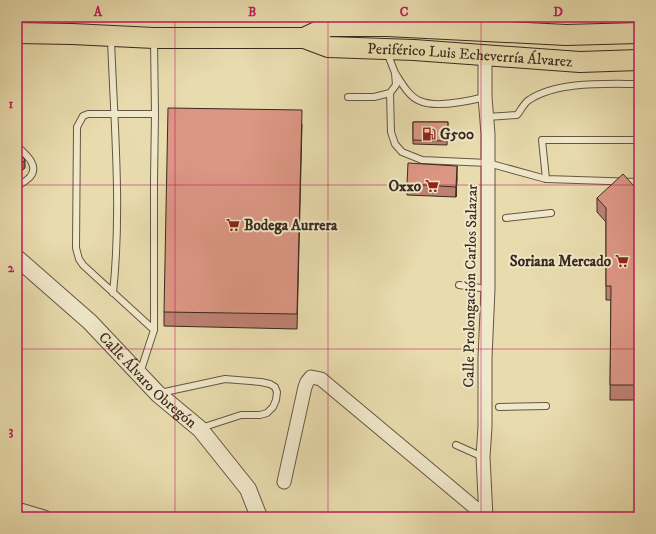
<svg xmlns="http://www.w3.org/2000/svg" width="656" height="534" font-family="'IM FELL DW Pica',serif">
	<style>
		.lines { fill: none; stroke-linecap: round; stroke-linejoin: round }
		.service-casing { stroke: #655642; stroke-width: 8 }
		.minor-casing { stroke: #655642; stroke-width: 15 }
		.tertiary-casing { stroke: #655642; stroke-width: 18 }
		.primary-casing { stroke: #392a1e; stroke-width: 22 }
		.service { stroke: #f0e8ca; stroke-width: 6 }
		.minor { stroke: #f0e8ca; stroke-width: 13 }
		.tertiary { stroke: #f0e8ca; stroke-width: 16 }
		.primary { stroke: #e8dbad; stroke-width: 20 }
		.wall { fill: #bd8172; stroke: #392a1e }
		.shaded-wall { fill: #9a695c; stroke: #392a1e }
		.building { fill: #dc9684; stroke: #392a1e }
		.grid { fill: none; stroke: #c2185b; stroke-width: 1; stroke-opacity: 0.55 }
		.labels { text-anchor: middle; stroke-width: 4; stroke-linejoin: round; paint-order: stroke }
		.street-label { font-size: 15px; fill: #392a1e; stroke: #f0e8ca }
		.poi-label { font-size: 15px; font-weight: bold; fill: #392a1e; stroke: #f0e8ca; text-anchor: start }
		.neatline { fill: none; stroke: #c2185b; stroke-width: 1.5 }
		.grid-label { font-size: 13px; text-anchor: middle; font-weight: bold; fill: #c2185b }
	</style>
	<rect width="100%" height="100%" fill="#e8dbad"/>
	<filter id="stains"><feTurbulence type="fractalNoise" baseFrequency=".005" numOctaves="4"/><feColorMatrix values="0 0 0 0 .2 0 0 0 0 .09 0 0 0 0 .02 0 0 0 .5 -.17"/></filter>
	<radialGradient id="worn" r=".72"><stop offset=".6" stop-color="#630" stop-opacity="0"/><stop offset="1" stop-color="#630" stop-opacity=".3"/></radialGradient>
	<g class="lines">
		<!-- service casing -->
		<g class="service-casing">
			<path id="service" d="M111,39c3,84 11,169 2,254
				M395,73c6,9 14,24 25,28 16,7 49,0 65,-4
				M390,93l1,39 4,12 7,8 20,8 66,3 58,16 93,3
				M348,97h26l16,-4 6,-8 -1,-12 -8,-21
				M486,117l31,-2c4,-5 7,-12 12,-15 28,-19 77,-16 110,-16
				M17,146c8,8 23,19 13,31 -4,4 -8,7 -13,8
				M546,179l-4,-39h97
				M506,218l45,-5
				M459,285l29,4
				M154,330l-71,-65 -4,-6 -3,-11 1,-121 6,-11 5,-2h67
				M140,373l14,-43v-150l1,-66 -1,-74
				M160,393l65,-14 36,3 9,2 5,3 2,5 -1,8 -3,7 -6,6 -7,2h-19l-40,13
				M499,407l47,-1
				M456,445l27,12"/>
		</g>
		<!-- minor casing -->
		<g class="minor-casing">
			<path id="minor" d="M485,55v42l3,37v155l-3,69v69l-2,30 3,60
				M284,482l21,-95 2,-5 4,-5 10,2 165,138
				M17,509l27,8"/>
		</g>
		<!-- tertiary casing -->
		<g class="tertiary-casing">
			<g id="tertiary">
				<path id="s1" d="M17,258l73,64 68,72 42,35 48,60 11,28"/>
			</g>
		</g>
		<!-- primary casing -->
		<g class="primary-casing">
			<g id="primary">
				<path id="s2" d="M17,33l55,1 82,4h150l24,9 86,3 166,12 59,-2"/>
				<path d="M304,38l25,-12h58l179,9 73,-2"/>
			</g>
		</g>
		<!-- service -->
		<use href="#service" class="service"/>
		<!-- minor -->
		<use href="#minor" class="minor"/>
		<!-- tertiary -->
		<use href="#tertiary" class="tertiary"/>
		<!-- primary -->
		<use href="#primary" class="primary"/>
	</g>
	<!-- wall -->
	<path class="wall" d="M413,122h35l-1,23 -34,-1z
		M302,124l-5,205 -133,-3v-14z
		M457,177l-1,20 -49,-2v-11z
		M634,186h5v214h-29l1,-100h-5v-78l-9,-10v-14z"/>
	<!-- shaded-wall -->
	<path class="shaded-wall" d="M25,160v8l-8,7v-8z
		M457,166v11l-1,20v-10z"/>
	<!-- building -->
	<path class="building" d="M168,108l134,2 -5,204 -133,-2z
		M413,122h35l-1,19 -34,-1z
		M17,150l8,10 -8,7z
		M408,163l49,3 -1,21 -49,-3z
		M623,174l11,12h5v199h-29l1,-99h-5v-78l-9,-10z"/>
	<!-- grid -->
	<path class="grid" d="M175,17v500M328,17v500M481,17v500M17,185h622M17,349h622"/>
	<!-- icons -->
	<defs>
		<g id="fuel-bare" transform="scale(1.08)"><path d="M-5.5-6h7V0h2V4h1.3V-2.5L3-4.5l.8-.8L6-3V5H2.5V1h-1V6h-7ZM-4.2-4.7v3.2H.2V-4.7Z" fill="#8f2418" stroke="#f0e8ca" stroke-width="2.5" paint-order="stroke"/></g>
		<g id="supermarket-bare" transform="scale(1.08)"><path d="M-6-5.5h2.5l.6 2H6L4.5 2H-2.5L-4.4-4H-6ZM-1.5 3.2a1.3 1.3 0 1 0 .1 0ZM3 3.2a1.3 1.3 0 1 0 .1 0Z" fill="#8f2418" stroke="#f0e8ca" stroke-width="2.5" paint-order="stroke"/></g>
	</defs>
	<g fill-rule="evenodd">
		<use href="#fuel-bare" x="429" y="134"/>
		<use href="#supermarket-bare" x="432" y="186"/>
		<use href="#supermarket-bare" x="233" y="225"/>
		<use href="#supermarket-bare" x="622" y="261"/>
	</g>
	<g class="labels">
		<!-- street labels -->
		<g class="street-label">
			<text dy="5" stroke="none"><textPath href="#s2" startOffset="455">Periférico Luis Echeverría Álvarez</textPath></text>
			<text transform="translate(470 286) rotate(-89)" y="5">Calle Prolongación Carlos Salazar</text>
			<text dy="5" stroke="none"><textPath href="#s1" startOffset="179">Calle Álvaro Obregón</textPath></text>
		</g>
		<!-- poi labels -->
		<g class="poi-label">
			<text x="440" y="139">G500</text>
			<text x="421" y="191" text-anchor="end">Oxxo</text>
			<text x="244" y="230">Bodega Aurrera</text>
			<text x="611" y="266" text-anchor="end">Soriana Mercado</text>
		</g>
	</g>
	<!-- margin -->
	<rect width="656" height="534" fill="none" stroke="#e8dbad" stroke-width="44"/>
	<rect x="22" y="22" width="612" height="490" class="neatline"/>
	<g class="grid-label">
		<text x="98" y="16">A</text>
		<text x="252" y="16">B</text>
		<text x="404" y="16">C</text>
		<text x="558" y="16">D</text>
		<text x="11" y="108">1</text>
		<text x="11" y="272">2</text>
		<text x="11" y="435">3</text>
	</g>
	<rect width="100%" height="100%" filter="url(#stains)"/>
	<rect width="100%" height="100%" fill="url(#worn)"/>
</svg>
